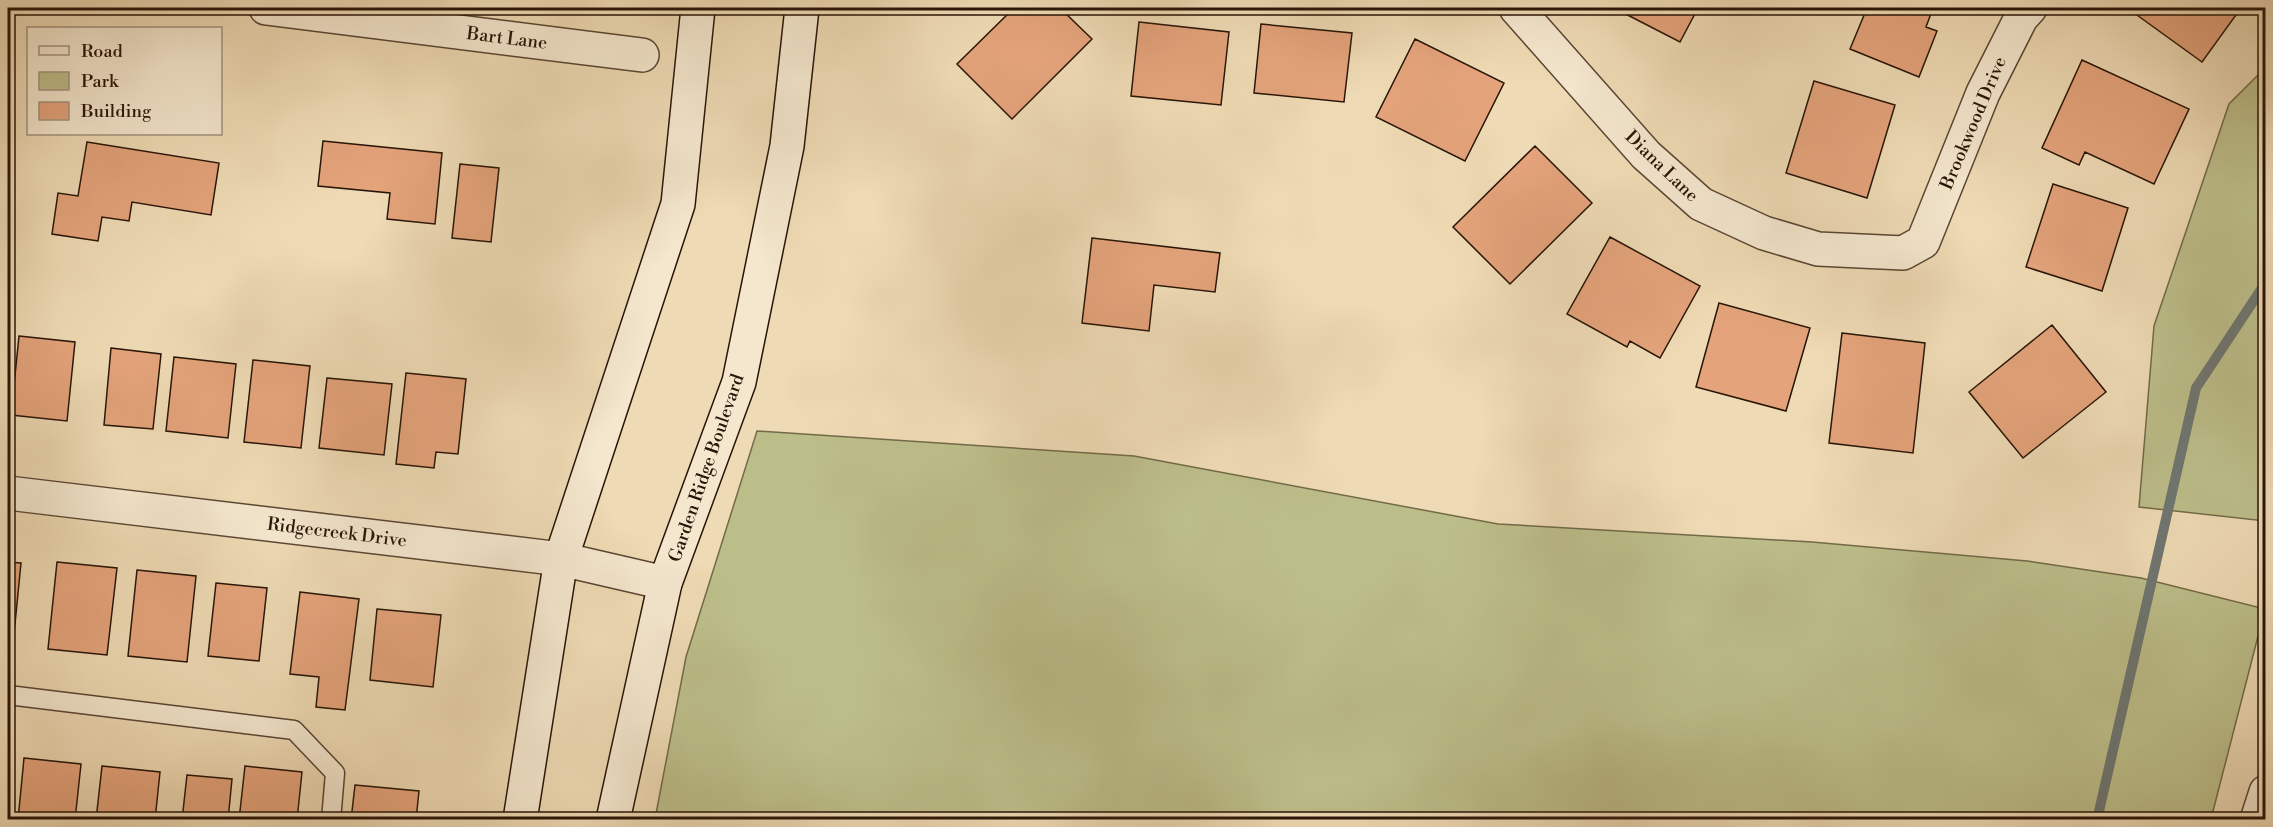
<svg xmlns="http://www.w3.org/2000/svg" width="2273" height="827" font-family="'Libre Bodoni',serif">
	<style>
		.green { fill: #bcbe8a; stroke: #726a49; stroke-width: 1.5 }
		.lines { fill: none; stroke-linecap: round; stroke-linejoin: round }
		.stream { stroke: #6f7772; stroke-width: 10 }
		.building { fill: #e4a37b; stroke: #281508; stroke-width: 1.5 }
		.lane-casing { stroke: #5a4633; stroke-width: 21 }
		.street-casing { stroke: #5a4633; stroke-width: 36 }
		.secondary-casing { stroke: #281508; stroke-width: 36 }
		.lane { stroke: #f4e7ce; stroke-width: 18 }
		.street { stroke: #f4e7ce; stroke-width: 33 }
		.secondary { stroke: #f4e7ce; stroke-width: 33 }
		.labels { text-anchor: middle; stroke-width: 4.5; stroke-linejoin: round; paint-order: stroke }
		.street-label { font-size: 18px; fill: #281508; stroke: #f4e7ce }
	</style>
	<rect width="100%" height="100%" fill="#eedab4"/>
	<filter id="stains"><feTurbulence type="fractalNoise" baseFrequency=".00333" numOctaves="4"/><feColorMatrix values="0 0 0 0 .2 0 0 0 0 .09 0 0 0 0 .02 0 0 0 .5 -.17"/></filter>
	<radialGradient id="worn" r=".72"><stop offset=".6" stop-color="#630" stop-opacity="0"/><stop offset="1" stop-color="#630" stop-opacity=".3"/></radialGradient>
	<!-- green -->
	<path class="green" d="M2265,68v453l-126,-14 15,-181 75,-222z
		M757,431l377,25 364,68 314,18 215,19 114,17 124,31 -54,210h-1556l31,-162z"/>
	<g class="lines">
		<!-- stream -->
		<path class="stream" d="M2097,820l99,-432 70,-106"/>
	</g>
	<!-- building -->
	<path class="building" d="M1014,8h46l32,31 -80,80 -55,-55z
		M1614,8h84l-18,34z
		M1867,8h66l-7,19 11,4 -18,46 -69,-28z
		M2132,8h109l-39,54 -72,-52z
		M1139,22l90,10 -8,73 -90,-9z
		M1261,24l91,9 -8,69 -90,-9z
		M1415,39l89,44 -39,78 -89,-44z
		M2082,60l107,49 -35,75 -69,-32 -6,13 -37,-17z
		M1814,81l81,24 -28,93 -81,-25z
		M323,141l119,12 -7,71 -48,-5 3,-26 -72,-7z
		M87,142l132,21 -8,52 -79,-13 -3,19 -27,-4 -4,24 -46,-7 6,-41 20,3z
		M1535,146l57,57 -82,81 -57,-57z
		M460,164l39,4 -8,74 -39,-4z
		M2053,184l75,24 -26,83 -76,-24z
		M1610,237l90,49 -40,72 -30,-17 -3,6 -60,-33z
		M1092,238l128,15 -5,39 -61,-7 -5,46 -67,-8z
		M1719,303l91,25 -24,83 -90,-24z
		M2052,325l54,67 -83,66 -54,-66z
		M1842,333l83,10 -12,110 -84,-10z
		M19,336l56,6 -8,79 -56,-6z
		M111,348l50,6 -8,75 -49,-4z
		M174,357l62,7 -8,74 -62,-7z
		M253,360l57,6 -9,82 -57,-6z
		M406,373l60,6 -8,75 -22,-2 -2,16 -38,-4z
		M327,378l65,6 -8,71 -65,-7z
		M8,562l13,1 -7,71h-6z
		M57,562l60,6 -10,87 -59,-6z
		M137,570l59,6 -9,86 -59,-6z
		M216,583l51,5 -8,73 -51,-5z
		M300,592l59,7 -14,111 -29,-3 3,-30 -29,-3z
		M377,609l64,6 -8,72 -63,-7z
		M24,758l57,6 -6,56h-57z
		M102,766l58,6 -5,48h-59z
		M245,766l57,6 -5,48h-58z
		M187,775l45,4 -4,41h-46z
		M355,785l64,6 -3,29h-65z"/>
	<g class="lines">
		<!-- lane casing -->
		<g class="lane-casing">
			<path id="lane" d="M8,695l286,35 41,43 -4,47"/>
		</g>
		<!-- street casing -->
		<g class="street-casing">
			<path id="street" d="M266,8l376,47
				M1516,8l130,147 55,49 63,29 54,16 85,4 20,-11 60,-149 38,-75 9,-10
				M8,493l553,66 104,24
				M2257,820l9,-28"/>
		</g>
		<!-- secondary casing -->
		<g class="secondary-casing">
			<path id="secondary" d="M520,820l41,-261 117,-355 20,-196
				M613,820l52,-237 74,-201 48,-236 15,-138"/>
		</g>
		<!-- lane -->
		<use href="#lane" class="lane"/>
		<!-- street -->
		<use href="#street" class="street"/>
		<!-- secondary -->
		<use href="#secondary" class="secondary"/>
	</g>
	<g class="labels">
		<!-- street labels -->
		<g class="street-label">
			<text transform="translate(507 38) rotate(7)" y="6">Bart Lane</text>
			<text transform="translate(1973 123) rotate(-67)" y="6">Brookwood Drive</text>
			<text transform="translate(1662 166) rotate(44)" y="6">Diana Lane</text>
			<text transform="translate(706 468) rotate(-71)" y="6">Garden Ridge Boulevard</text>
			<text transform="translate(337 532) rotate(7)" y="6">Ridgecreek Drive</text>
		</g>
	</g>
	<!-- margin -->
	<rect width="2273" height="827" fill="none" stroke="#eedab4" stroke-width="30"/>
	<rect x="9" y="9" width="2255" height="809" fill="none" stroke="#281508" stroke-width="3"/>
	<rect x="15" y="15" width="2243" height="797" fill="none" stroke="#281508" stroke-width="1.5"/>
	<!-- legend -->
	<rect x="27" y="27" width="195" height="108" fill="#f4e7ce" stroke="#a2937f" stroke-width="1.5"/>
	<rect x="39" y="46" width="30" height="9" fill="#f4e7ce" stroke="#a2937f" stroke-width="1.5"/>
	<text x="81" y="57" font-size="18" fill="#281508">Road</text>
	<rect x="39" y="72" width="30" height="18" fill="#bcbe8a" stroke="#a2937f" stroke-width="1.5"/>
	<text x="81" y="87" font-size="18" fill="#281508">Park</text>
	<rect x="39" y="102" width="30" height="18" fill="#e4a37b" stroke="#a2937f" stroke-width="1.5"/>
	<text x="81" y="117" font-size="18" fill="#281508">Building</text>
	<rect width="100%" height="100%" filter="url(#stains)"/>
	<rect width="100%" height="100%" fill="url(#worn)"/>
</svg>
